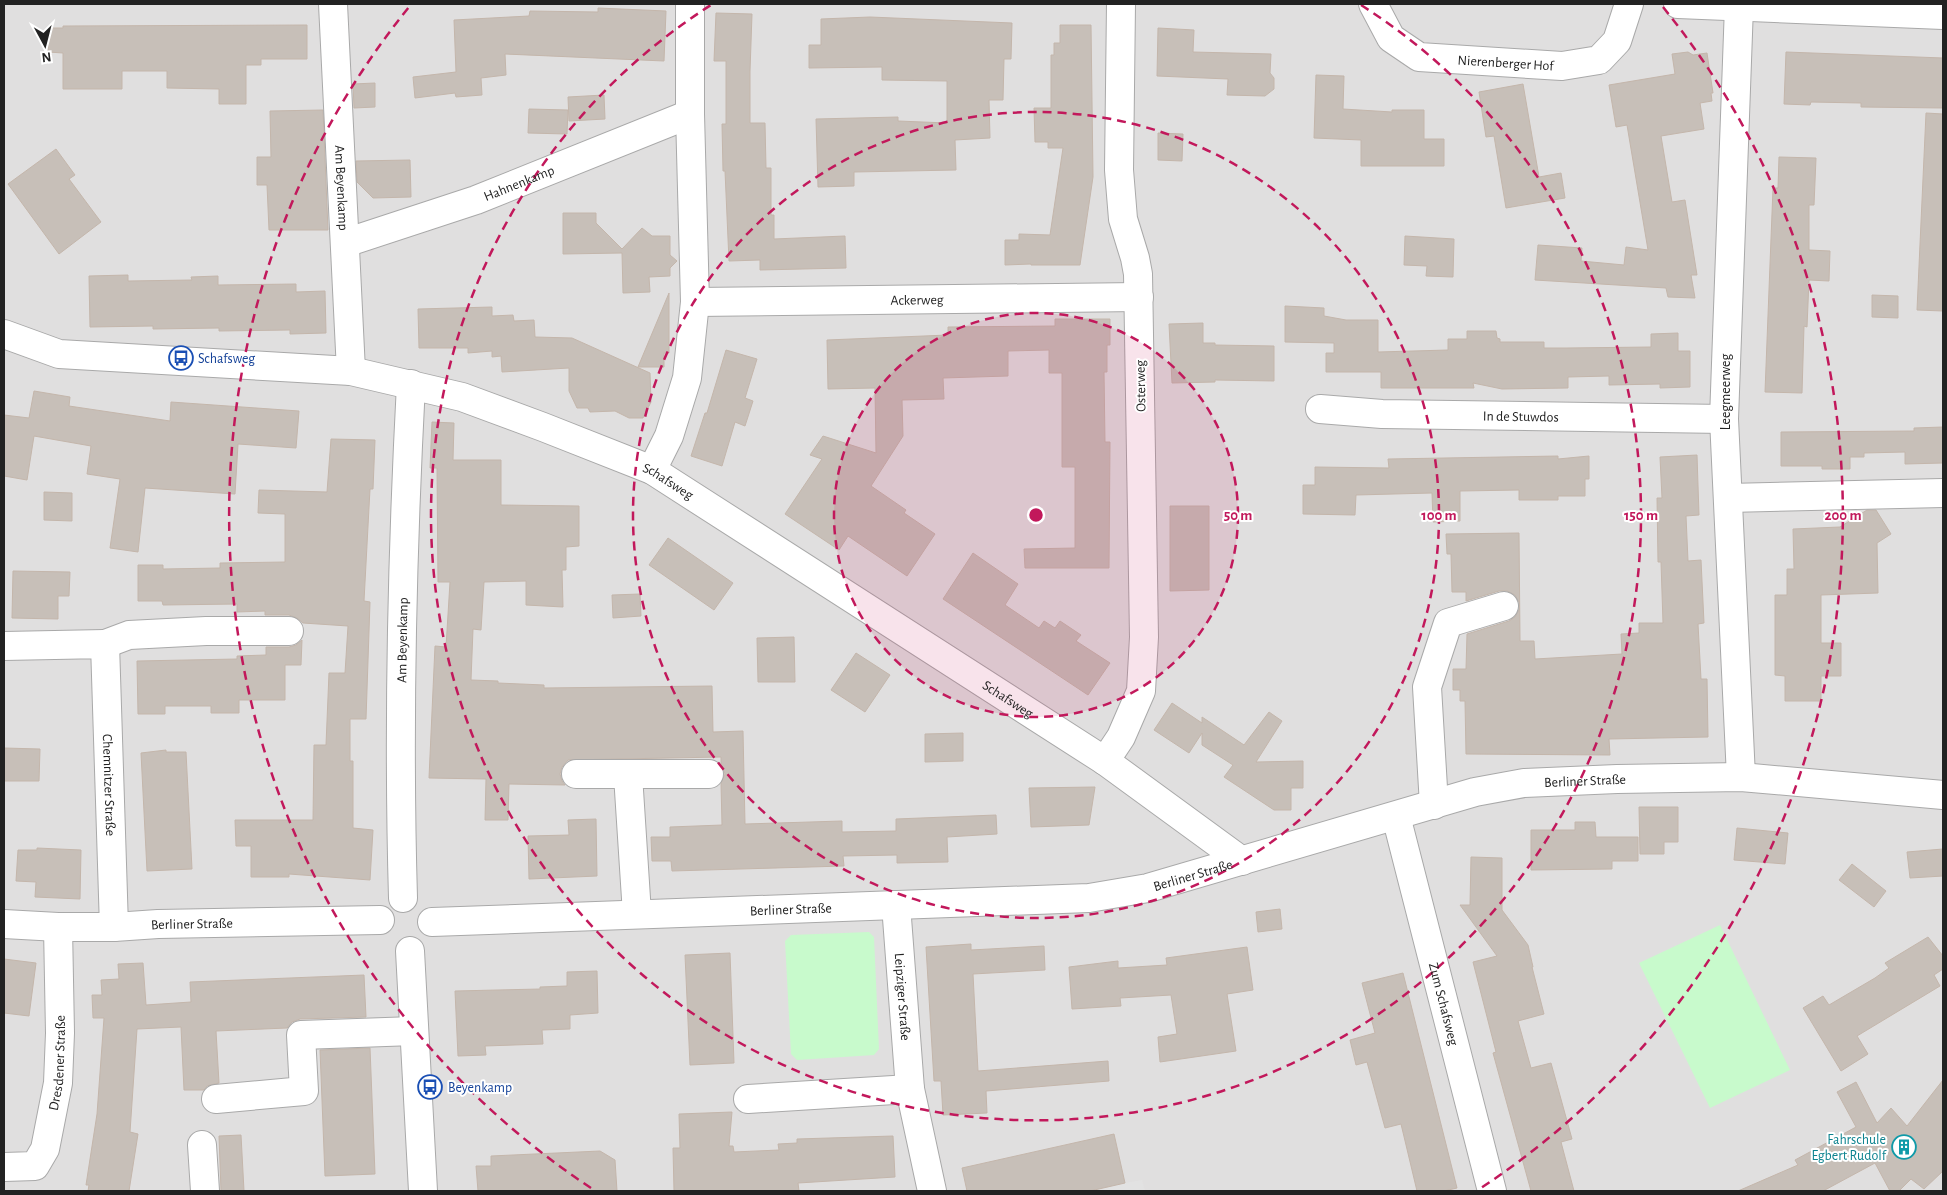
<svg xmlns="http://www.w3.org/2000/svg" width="1947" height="1195" font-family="'Alegreya Sans',sans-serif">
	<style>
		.residential { fill: #e0dfdf }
		.park { fill: #c8facc }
		.parking { fill: #e2e2e2 }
		.building { fill: #c7bfb8; stroke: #c4b6ab }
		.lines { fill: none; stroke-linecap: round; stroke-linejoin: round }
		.minor-casing { stroke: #a9a9a9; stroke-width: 30 }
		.minor { stroke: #fff; stroke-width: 28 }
		.ring { fill: none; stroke: #c2185b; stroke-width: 2.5; stroke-dasharray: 9 6 }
		.labels { text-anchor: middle; stroke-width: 4; stroke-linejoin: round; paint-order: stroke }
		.street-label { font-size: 14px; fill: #222; stroke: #fff }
		.transit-label { font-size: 14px; fill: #164399; stroke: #fff; text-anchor: start }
		.culture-label { font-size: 14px; fill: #0d838f; stroke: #fff; text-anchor: end }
		.centre { fill: #c2185b; stroke: #fff; stroke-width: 2.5 }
		.ring-label { font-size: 15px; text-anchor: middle; font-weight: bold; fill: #c2185b; stroke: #fff; stroke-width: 4; stroke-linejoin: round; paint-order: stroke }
	</style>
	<rect width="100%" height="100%" fill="#f2efe9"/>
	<!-- residential -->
	<path class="residential" d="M4,4h1939v1187h-1939z"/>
	<!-- park -->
	<path class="park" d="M1720,925l70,145 -80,38 -71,-145z
		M869,932l5,5 5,112 -5,6 -77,5 -6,-6 -6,-113 6,-6z"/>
	<!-- parking -->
	<path class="parking" d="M1142,1180l3,11h-55l35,-8z"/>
	<!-- building -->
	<path class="building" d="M598,8l68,3 -2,50 -159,-7 1,21 -25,3 1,17 -26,2 -1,-4 -40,5 -2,-21 43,-5 -2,-52 75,-4 1,-5 68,1z
		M716,13l36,1 -2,57v52h15l1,45h5v47h3v24l71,-3 1,32 -86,2v-10l-31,1 -4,-90h-2l-1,-47h4v-63h-12z
		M870,17l142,6 -1,36h-7l-1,41h-14l1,38 -35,2 1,30 -102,2v14l-36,1 -2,-68 82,-2v4l49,2v-42l-65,-1v-13l-73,1v-23h12v-26z
		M307,25v34h-46v6h-15v39h-27v-15l-52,-1v-17h-45v18h-59v-36l-15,-1v-24h15v-2z
		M1060,25h31l2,152 -13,88h-49v-1l-26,1v-25h14v-6l31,1 13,-87h-15v-6h-13l-1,-34h17v-53h3v-12h6z
		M1158,28l36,2 -1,22 78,2 -1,19 4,5v11l-9,7 -38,-1 1,-16 -71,-3z
		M1688,52l5,3 14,-2 6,40h-2l1,8 -12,2 4,26 -43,7 11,66 13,-2 12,75h-6l4,23 -27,-1 -2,-9 -131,-8 3,-35 44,3 -1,13 43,4 2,-18 22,3 -21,-125 -11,2 -7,-42 66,-11 -3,-20z
		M1786,52l157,6v50l-82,-1v-4l-50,-1 -1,3 -26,-1z
		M1316,75l28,1 -1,33 49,3v-2h32v29h20v27h-83v-26l-47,-2z
		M375,83v24l-21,1 -1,-24z
		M1523,84l16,93 22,-4 4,25 -59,10 -12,-72 -8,1 -7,-45z
		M604,95l1,24 -36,2 -1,-24z
		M529,109l39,1 -1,24 -39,-1z
		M323,110l5,120h-59l-2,-45h-10v-28h14l-1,-46z
		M1926,113l17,1v197l-26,-1z
		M1158,133l25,1 -1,27 -24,-1z
		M56,149l19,26 -6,4 32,43 -42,32 -51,-70z
		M1779,157l37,1 -2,47h-5v45l21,1 -1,30 -20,-1 -2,47 -3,-1 -2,67 -37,-1 8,-204h5z
		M410,160l1,37 -38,1 -16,-16 -1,-21z
		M563,213h33v10l26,26 20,-21 10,8h18v19l7,6 -7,7v8l-21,1 1,15 -27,1 -1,-40 -59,1z
		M1405,236l49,3 -1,38 -27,-1 1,-10 -23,-1z
		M128,275v6l64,-1 -1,-3 27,-1v9l78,-1v8l29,-1 1,42 -36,1v-4l-71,1v-3l-66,1v-3l-63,1 -1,-51z
		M669,293v60h-5v14h-26z
		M1872,295l26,1v22l-26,-1z
		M1285,306l39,2v8l22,4h32v32l70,-2v-11h19v-8h29l1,7 3,1v3h44v6h23l84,-1v-13l27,-1v18h12v36l-30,1v-4l-51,1v-9l-41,1v11l-66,1 -29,-6 1,5h-93v-16h-55v-19h8v-10l-49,-1z
		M492,307v9l21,-1 1,6 20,-1 1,17 37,1 78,35 1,29 -8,16h-14l-14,-7 -25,1 -2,-4h-11l-8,-17v-23l-67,4 -1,-16 -9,1v-6l-24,2v-5h-49l-1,-39z
		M1055,319h55v26h-3v27h-3l1,70h5l-1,126h-84l-1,-19 51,-1v-81h-13v-94h-13v-23l-41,1v25l-65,2 1,21 -42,1 1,36 -32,50 35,24 -2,3 31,21 -28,42 -59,-40 -9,14 -54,-36 37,-55 -12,-4 13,-19 53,17 -1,-65 -47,1 -1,-49 121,-5v-8l107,-1z
		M1203,323v20h12v2l59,1v35l-59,-1v2l-43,1 -3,-59z
		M726,350l31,9 -12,39 8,3 -8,25 -10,-4 -13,44 -31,-10 14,-43h2z
		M34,391l36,6 -1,9 101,15 1,-19 128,9 -3,37 -58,-4 -3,50 -90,-6 -7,64 -28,-4 10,-69 -33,-5 4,-28 -57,-10 -7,44 -23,-4v-61l25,3z
		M432,422l22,1 -1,37h48v45l78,1v40l-13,1v23h-4l1,37 -37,-2v-24l-42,1 -3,48 -8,-1 -2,51 27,1v2l46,2v3l168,-2 1,46 30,-1 2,93 97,-3v11l54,-1v-12l100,-4 1,19 -50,3 1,25 -51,1v-8l-54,1 1,10 -172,5 -1,-10h-19l-1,-24h19v-10l52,-2 -1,-42 4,-9 -4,-10v-7l-153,3 -6,7 -2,7 2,7 3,4 -56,-1 -1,36h-23l1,-41 -57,-1 6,-132 11,1 4,-65h-12l-1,-114h-7z
		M1943,427v36l-38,1v-12l-41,1v4h-14v12h-28v-3h-41v-34l133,-1v-3z
		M331,439l44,1 -2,49h-3l-6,112 6,1 -4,117h-16v42h3v67l20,2 -3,50 -81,-6v3h-38v-31h-15l-1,-26h78l1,-75h12l3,-72h16l3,-47 -45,-3 -6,-5 -8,-3h-24v-4l-28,1v-8l-74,1 -1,-4h-24v-36h25v4l57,-1v-5l65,-1v-48l-27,-1 1,-23 68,2z
		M1697,455l2,60 -13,1 2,45 13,-1 3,63 -6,1 3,55h6l1,58 -99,2 1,16 -144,-1 -1,-53h-5v-11h-7v-21h13l1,-35 42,-13 6,-4 4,-7v-8l-4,-7 -8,-4h-8l-33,10v-9h-14l-1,-38h-4l-1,-20 73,-1 1,108h14l1,18 87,-5 -1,-20 18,-1v-10h24l-2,-61h-3l-1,-64h5l-2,-41z
		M1558,456v3l31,-3v23h-4v17h-27v4h-39v-10l-59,1v30l-27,1 -1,-29 -76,2 -1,20 -52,-1v-29h12v-18l74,1 -1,-9z
		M44,492l28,1v28l-28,-1z
		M1170,506h39v84l-39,1z
		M1867,510h9l15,24 -14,9 1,50 -57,2v48h20v33h-20v25h-36v-25l-10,-1v-80h12v-26h7l-1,-40 47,-2z
		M668,538l65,45 -19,27 -65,-45z
		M973,553l45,31 -13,21 34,23 5,-7 11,7 5,-7 21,14 -5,6 34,22 -22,32 -145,-96z
		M13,571l57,1 -1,24h-11v23l-46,-1z
		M640,594l1,22 -28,2 -1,-23z
		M794,637l1,45h-37l-1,-44z
		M302,640l-1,25h-16v35h-46v13h-28v-7h-46v8h-27l-1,-53 100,-2v-3l29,-1v-8h23l7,-2z
		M856,653l34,22 -25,37 -34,-22z
		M1172,703l30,20v-6l42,28 25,-33 13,9 -26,41 47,-1v27h-12v22h-17l-50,-33 9,-12 -31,-20v-12l-13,20 -35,-23z
		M963,733v28l-38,1v-28z
		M4,748l36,1 -1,32h-35z
		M166,750v2h20l6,117 -45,2 -6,-118z
		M1095,787l-6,38 -58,2 -2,-39z
		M1639,807h39v35h-14v12h-24z
		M596,819l1,57 -68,3 -1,-43 41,-1 -1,-15z
		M1575,822h20l1,15h42v24h-26v8l-81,1v-40h44z
		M1737,828l51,5 -3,31 -51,-4z
		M37,848l44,2 -1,49 -45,-2 1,-15 -20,-1 2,-31h19z
		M1943,849v27l-33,2 -3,-26z
		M1471,857l31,1v52l26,35 5,22h-1l12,47 -26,7 13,47 20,-5 21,76 -11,3 13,49h-43l-38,-138 3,-1 -23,-90 24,-6 -37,-51h10z
		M1852,864l34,27 -12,16 -35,-27z
		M1280,909l2,20 -24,3 -2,-20z
		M1928,937l15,19v13l-9,6 6,11 -83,50 11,18 -27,17 -38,-63 20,-12 6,9 46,-27 14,-10 -4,-5z
		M971,944v6l73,-4 1,24 -72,4 5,97 130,-10 1,20 -123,10 1,22 -44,2 -2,-34h-7l-8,-134z
		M1247,947l6,43 -26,4 9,57 -76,11 -2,-25 19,-3 -6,-39 -51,3 1,8 -49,3 -3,-42 49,-6v7l49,-3 -1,-7z
		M730,953l4,110 -44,2 -5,-110z
		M4,959l32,4 -7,53 -25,-3z
		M143,963l3,42 45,-3 -1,-20 174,-7 2,42 -66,2 -8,3 -5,6 -71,3 3,52 -12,3 -3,4h-20l-3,-63 -44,2 -7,103 8,2 -9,57h-41l1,-6h-3l11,-71 7,-96h-11l-1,-23h10l-1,-15 18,-1 -1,-15z
		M597,971l1,42 -28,2v14l-28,1 1,14 -58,2 1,9 -28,1 -3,-65 85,-2v-2l27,-1v-14z
		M1403,973l54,215 -13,3h-27l-16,-67 -16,4 -18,-66 -11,3 -6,-25 25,-7 -13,-50z
		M370,1048l5,126 -50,2 -5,-126z
		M1943,1080v91l-19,18 -13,-10 -12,12h-9l-15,-28 -52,28h-85l60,-26 -3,-5 61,-33 -19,-35 19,-10 21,41 14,-15 16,18z
		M732,1112l-3,34h4l1,6 45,-2 -1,-6 19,-1v-4l96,-3 2,41 -97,6 1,8h-125l-1,-43h7l-1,-34z
		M1114,1134l11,49 -35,8h-123l-5,-23z
		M241,1135l3,56h-23l-2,-55z
		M600,1151l15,9 2,31h-139l-2,-25h15v-10z"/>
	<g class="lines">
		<!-- minor casing -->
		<g class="minor-casing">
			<g id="minor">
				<path id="s1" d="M333,4l18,367"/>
				<path id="s2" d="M1373,4l18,34 28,19 143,9 37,-6 18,-19 12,-37"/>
				<path d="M1678,4l265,11"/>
				<path d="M1739,6l-15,413 17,358"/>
				<path id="s3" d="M345,243l131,-43 214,-86"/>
				<path id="s4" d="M695,302l444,-5"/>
				<path id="s5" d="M4,334l55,20 292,17 111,26 81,30 109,43 453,291 137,100"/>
				<path id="s6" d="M1320,409l62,5 342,5"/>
				<path d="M652,470l17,-34 18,-58 8,-76 -5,-188v-110"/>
				<path d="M1728,498l215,-5"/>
				<path d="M105,644l24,-9 77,-4h83"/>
				<path id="s7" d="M4,646l101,-2 9,283"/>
				<path d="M1105,761l16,-24 20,-46 3,-54 -6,-363 -3,-16 -12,-39 -4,-49 2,-166"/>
				<path d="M576,774h133"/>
				<path d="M628,775l9,139"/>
				<path d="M1434,805l-7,-118 21,-64 56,-17"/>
				<path id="s8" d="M1396,816l96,375"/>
				<path id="s9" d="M403,898c-5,-171 -1,-343 8,-514"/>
				<path id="s10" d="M896,905l14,184 22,102"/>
				<path id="s11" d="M432,922l657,-24 59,-10 327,-96 49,-9 93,-4 124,-2 202,18"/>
				<path id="s12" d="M4,924l54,3h56l44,-3 222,-4"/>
				<path d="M410,951l13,240"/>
				<path d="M216,1099l88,-8 -3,-56 113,-4"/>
				<path d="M748,1099l162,-10"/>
				<path d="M202,1145l3,46"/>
				<path id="s13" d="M4,1167l31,-1 10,-17 13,-66 2,-50 -2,-106"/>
			</g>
		</g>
		<!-- minor -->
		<use href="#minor" class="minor"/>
	</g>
	<!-- distance rings -->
	<circle cx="1036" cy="515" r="202" fill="#c2185b" fill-opacity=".12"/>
	<g class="ring">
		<circle cx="1036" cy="515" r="202"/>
		<circle cx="1036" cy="515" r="403"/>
		<path d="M1361 5A605 605 0 1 1 711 5"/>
		<path d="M591 1188A807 807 0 0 1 409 7M1663 7A807 807 0 0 1 1481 1188"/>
	</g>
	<!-- icons -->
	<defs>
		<g id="bus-ring" transform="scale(1.25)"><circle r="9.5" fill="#fff" stroke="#1a4fb4" stroke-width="1.5"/><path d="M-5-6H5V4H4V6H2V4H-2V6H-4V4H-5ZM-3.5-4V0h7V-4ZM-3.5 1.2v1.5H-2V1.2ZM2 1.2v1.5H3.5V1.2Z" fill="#1a4fb4"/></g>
		<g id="building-ring" transform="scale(1.25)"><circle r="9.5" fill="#fff" stroke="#0f9aa8" stroke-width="1.5"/><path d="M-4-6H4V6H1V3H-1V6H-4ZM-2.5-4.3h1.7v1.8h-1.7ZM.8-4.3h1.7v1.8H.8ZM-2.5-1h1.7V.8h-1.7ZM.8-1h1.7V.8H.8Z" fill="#0f9aa8"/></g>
	</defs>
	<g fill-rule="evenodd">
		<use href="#bus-ring" x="181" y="358"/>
		<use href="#bus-ring" x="430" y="1087"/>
		<use href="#building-ring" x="1904" y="1147"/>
	</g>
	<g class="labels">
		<!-- street labels -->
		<g class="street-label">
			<text dy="5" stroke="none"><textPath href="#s2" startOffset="159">Nierenberger Hof</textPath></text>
			<text dy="5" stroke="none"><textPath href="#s3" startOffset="184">Hahnenkamp</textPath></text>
			<text dy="5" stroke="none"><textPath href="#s1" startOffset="184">Am Beyenkamp</textPath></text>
			<text dy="5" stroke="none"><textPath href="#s4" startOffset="222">Ackerweg</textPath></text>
			<text transform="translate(1140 386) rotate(-91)" y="5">Osterweg</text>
			<text transform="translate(1725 392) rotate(-90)" y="5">Leegmeerweg</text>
			<text dy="5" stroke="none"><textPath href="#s6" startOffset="201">In de Stuwdos</textPath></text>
			<text dy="5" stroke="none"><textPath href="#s5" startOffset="688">Schafsweg</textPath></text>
			<text dy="5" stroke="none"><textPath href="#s9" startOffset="258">Am Beyenkamp</textPath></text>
			<text dy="5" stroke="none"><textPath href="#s5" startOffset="1092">Schafsweg</textPath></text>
			<text dy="5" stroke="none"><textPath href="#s11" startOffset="1169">Berliner Straße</textPath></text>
			<text dy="5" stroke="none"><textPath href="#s7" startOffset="242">Chemnitzer Straße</textPath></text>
			<text dy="5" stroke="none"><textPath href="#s11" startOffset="764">Berliner Straße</textPath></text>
			<text dy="5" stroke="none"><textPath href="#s11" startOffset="359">Berliner Straße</textPath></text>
			<text dy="5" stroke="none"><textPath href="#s12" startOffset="188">Berliner Straße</textPath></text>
			<text dy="5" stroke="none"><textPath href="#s10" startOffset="92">Leipziger Straße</textPath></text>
			<text dy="5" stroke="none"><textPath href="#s8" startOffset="194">Zum Schafsweg</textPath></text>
			<text dy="5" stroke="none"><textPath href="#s13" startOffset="138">Dresdener Straße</textPath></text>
		</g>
		<!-- transit labels -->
		<g class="transit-label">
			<text x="198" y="363">Schafsweg</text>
			<text x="448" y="1092">Beyenkamp</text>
		</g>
		<!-- culture labels -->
		<g class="culture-label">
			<text x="1886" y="1144">Fahrschule<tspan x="1886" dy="16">Egbert Rudolf</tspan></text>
		</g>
	</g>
	<circle cx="1036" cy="515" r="8" class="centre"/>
	<g class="ring-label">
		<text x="1238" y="520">50 m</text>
		<text x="1439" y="520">100 m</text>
		<text x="1641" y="520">150 m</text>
		<text x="1843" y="520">200 m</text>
	</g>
	<!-- border -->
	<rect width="1947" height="1195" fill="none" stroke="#222222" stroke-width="10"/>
	<!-- north arrow -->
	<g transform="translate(45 45) rotate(173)" stroke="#ffffff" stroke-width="4" paint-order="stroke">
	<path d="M0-4L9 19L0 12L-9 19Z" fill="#222222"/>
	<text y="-8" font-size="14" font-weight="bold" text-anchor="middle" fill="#222222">N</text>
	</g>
</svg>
